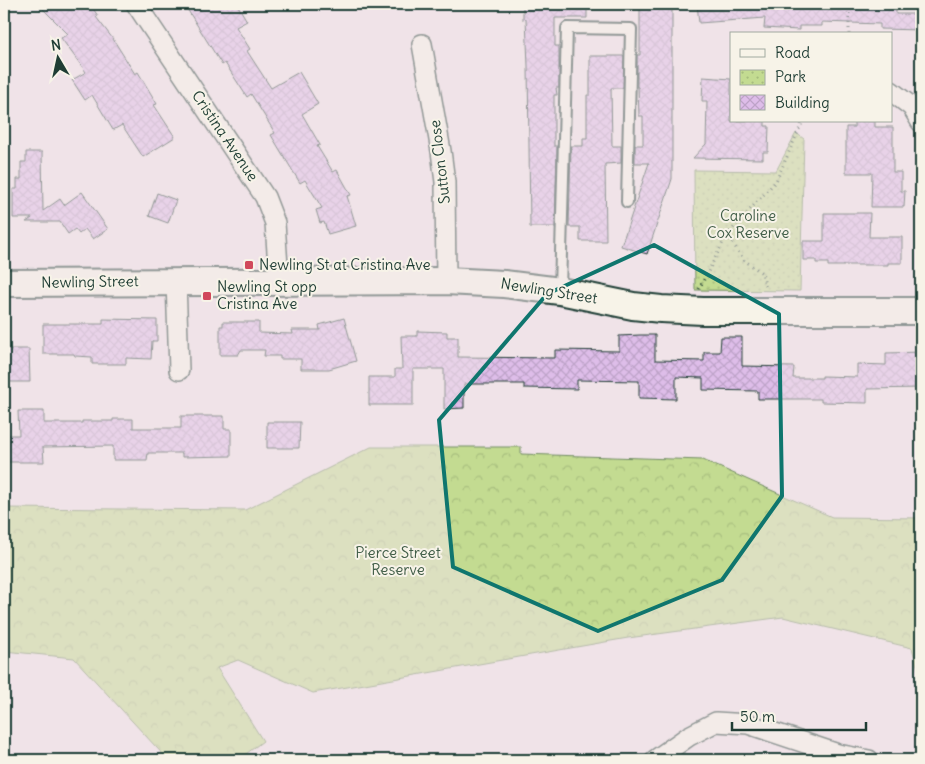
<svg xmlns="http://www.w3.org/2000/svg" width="925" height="764" font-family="Delius,sans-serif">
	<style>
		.forest { fill: url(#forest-crowns); stroke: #718c62 }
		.park { fill: url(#park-dots); stroke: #718c62 }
		.building { fill: url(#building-cross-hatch); stroke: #1f3d34 }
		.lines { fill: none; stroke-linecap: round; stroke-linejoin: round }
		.lane-casing { stroke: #1f3d34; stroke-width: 14 }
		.street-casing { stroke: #1f3d34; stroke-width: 22 }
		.secondary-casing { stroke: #1f3d34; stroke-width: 30 }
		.path { stroke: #1f3d34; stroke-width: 3; stroke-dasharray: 1 4; stroke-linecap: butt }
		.lane { stroke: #f7f3e8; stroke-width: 10 }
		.street { stroke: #f7f3e8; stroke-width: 19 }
		.secondary { stroke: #f7f3e8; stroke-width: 26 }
		.marked { fill: none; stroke: #0f766e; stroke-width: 4; stroke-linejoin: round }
		.poi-dot { fill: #d1495b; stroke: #f7f3e8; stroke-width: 2 }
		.labels { text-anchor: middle; stroke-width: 4; stroke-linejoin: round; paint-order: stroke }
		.street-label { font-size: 15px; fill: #1f3d34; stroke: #f7f3e8 }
		.park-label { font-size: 15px; fill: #405d47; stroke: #f7f3e8 }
		.poi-label { font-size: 15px; fill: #1f3d34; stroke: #f7f3e8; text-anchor: start }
	</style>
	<defs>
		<pattern id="forest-crowns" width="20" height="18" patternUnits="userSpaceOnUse" patternTransform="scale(1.25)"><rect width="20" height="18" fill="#c3db91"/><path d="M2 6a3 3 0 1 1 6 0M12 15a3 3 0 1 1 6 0" fill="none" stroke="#a7bd7e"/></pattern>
		<pattern id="park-dots" width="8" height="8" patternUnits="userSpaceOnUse" patternTransform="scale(1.25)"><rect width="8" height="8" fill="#c3db91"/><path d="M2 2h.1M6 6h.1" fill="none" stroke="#a7bd7e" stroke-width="1.8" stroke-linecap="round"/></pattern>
		<pattern id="building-cross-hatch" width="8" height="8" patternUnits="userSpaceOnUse" patternTransform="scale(1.25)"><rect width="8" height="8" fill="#debde9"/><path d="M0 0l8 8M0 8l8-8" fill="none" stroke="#bea3c8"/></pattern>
	</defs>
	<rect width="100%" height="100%" fill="#f0e3e8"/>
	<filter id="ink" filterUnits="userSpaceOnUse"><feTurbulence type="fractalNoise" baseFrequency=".02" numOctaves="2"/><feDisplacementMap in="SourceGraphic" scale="10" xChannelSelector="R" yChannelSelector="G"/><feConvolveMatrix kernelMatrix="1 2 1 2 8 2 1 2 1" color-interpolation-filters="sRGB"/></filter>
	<g filter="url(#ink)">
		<!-- forest -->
		<path class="forest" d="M371,447h150v7l182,6 129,57 89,1v162l-9,-32 -129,-31 -155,21 -315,55 -75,-33 -21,8 46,73 -25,19h-70l-94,-102 -70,-7v-143l241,2z"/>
		<!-- park -->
		<path class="park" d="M796,133l8,6 -4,152 -105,-1 -1,-120 82,1z"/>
		<!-- building -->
		<path class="building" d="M38,4h52l8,12 -2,1 17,22 22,35 3,-2 19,32 -3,1 21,32 -32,20 -21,-32 -9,5 -21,-35 -7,5 -13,-20 14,-8 -25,-34 7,-4z
			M184,4h53l10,17 -11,6 14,22 -3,2 24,37 28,-16 19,32 -16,10 18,31 -3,1 16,26 4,-2 14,25 -4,1 9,30 -28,8 -4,-12 -4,1 -4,-13 6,-2 -17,-28 -5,3 -29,-48 4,-2 -24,-39 -4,3 -22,-34 -3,2z
			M523,4h64v14h-32v28h4v42h-3l1,7h-3v51h3l-2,81h-25l-2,-161 -2,-47 -3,1z
			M640,4h32v175l-25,75 -26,-8 28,-83h-14v-18h8v-29h-4l-1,-29h-1v-32h3z
			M697,4h199v10h25v16l-41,-1v-5l-58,-2v4h-23v4l-35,-2 1,-10 -66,5z
			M590,56h34l-1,32h-12l1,58h9v17l-16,1 1,77h-26v-14h-11l2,-81h12v-8h4v-43h3z
			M703,77l28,2v42h34v5h4l-1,26h-5v7l-70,-1 13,-14 1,-43h-5z
			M854,121h21v6h18v45h8v19h4l-1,16h-33l1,-34h-26v-46h8z
			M26,152h16l1,59 17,-12 4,6 18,-13 26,37 -15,10 -8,-10 -6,5 -4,-5 -7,5 -8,-12h-34l6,-4h-19v-29h4v-10h4v-17h5z
			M157,193l19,7 -8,23 -19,-7z
			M824,213h46l-1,24h33v26h-14v2h-44v1h-16v-3h-12v-3h-13v-19h21z
			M344,318l12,43 -27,8h-28v-10h-21v-3h-16l1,-6h-24l-3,5h-18v-29h3v-4h36v11l34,1 -1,-4h28l-1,-5z
			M103,319l54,1v21h-5l-1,18 -25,-1v6h-34v-7l-17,-1 -1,-2h-31v-30h60z
			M417,331l30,1v5h11v20l97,1v-8l64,1v-15l21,-1h15v25l49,1v-9h16l1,-15h21v29l52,1 -1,11h29v-2l35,1v-13l29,1v-12l35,-1v36l-54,1v14l-46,-1v-3h-63v-8l-55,-1v-12l-27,-1v22l-37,-1v-17l-62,-1v9l-53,-1v-4h-60v24l-20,1v-40h-31v36h-44v-28h26v-8h7l-1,-33h16z
			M4,349h25l1,33h-24v-2h-2z
			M18,411h26v12h38v-2h31v-2h20v9h48v-12h43v13h7v27l-49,1v-4h-34l-1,7h-34v-14l-70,1 1,15h-38l-1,-27h14z
			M267,422h33l-1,26h-32z"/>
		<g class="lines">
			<!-- lane casing -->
			<g class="lane-casing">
				<path id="lane" d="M560,290l7,-262 64,1 -4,173"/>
			</g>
			<!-- street casing -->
			<g class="street-casing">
				<path id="street" d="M136,4l129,193 10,26 4,58
					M422,44l19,107 4,31 1,99
					M891,91l21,16 9,15
					M176,281l3,89
					M655,760l34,-24 27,-14 32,2 90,30 31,6"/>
			</g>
			<!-- secondary casing -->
			<g class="secondary-casing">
				<path id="secondary" d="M4,283l442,-2 58,3 56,7 73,15 28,3 42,2h218"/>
			</g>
			<!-- path -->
			<path class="path" d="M849,34v-30
				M727,235l17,25 18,13 4,16
				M699,289l28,-54 49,-54 27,-60"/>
			<!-- lane -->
			<use href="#lane" class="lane"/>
			<!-- street -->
			<use href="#street" class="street"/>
			<!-- secondary -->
			<use href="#secondary" class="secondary"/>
		</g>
	</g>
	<!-- marked area -->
	<path d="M0 0H925V764H0ZM654,245l125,69 3,182 -60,84 -124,51 -145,-64 -14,-147 108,-126z" fill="#f0e3e8" fill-opacity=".55" fill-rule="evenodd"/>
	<path class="marked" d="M654,245l125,69 3,182 -60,84 -124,51 -145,-64 -14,-147 108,-126z"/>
	<!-- markers -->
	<g class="poi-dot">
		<rect x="244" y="260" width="10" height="10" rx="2.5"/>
		<rect x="202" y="291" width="10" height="10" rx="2.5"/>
	</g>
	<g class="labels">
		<!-- street labels -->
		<g class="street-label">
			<text transform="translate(225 136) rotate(56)" y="5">Cristina Avenue</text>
			<text transform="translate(440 162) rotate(-97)" y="5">Sutton Close</text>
			<text transform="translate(90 282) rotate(-1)" y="5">Newling Street</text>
			<text transform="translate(549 291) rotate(9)" y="5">Newling Street</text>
		</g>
		<!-- park labels -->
		<g class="park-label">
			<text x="748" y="221">Caroline<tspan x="748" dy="17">Cox Reserve</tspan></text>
			<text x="398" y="558">Pierce Street<tspan x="398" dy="17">Reserve</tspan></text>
		</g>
		<!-- poi labels -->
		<g class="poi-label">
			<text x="259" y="270">Newling St at Cristina Ave</text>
			<text x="217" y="292">Newling St opp<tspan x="217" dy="17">Cristina Ave</tspan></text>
		</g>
	</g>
	<!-- margin -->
	<rect width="925" height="764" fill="none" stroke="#f7f3e8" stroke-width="20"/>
	<rect x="10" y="10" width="905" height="744" fill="none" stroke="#1f3d34" stroke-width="2" filter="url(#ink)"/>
	<!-- legend -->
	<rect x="730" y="32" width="162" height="90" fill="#f7f3e8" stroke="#a1aaa0"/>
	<rect x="740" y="49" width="25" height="8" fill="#f7f3e8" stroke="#a1aaa0"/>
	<text x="775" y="58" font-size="15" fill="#1f3d34">Road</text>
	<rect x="740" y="70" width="25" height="15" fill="url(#park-dots)" stroke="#a1aaa0"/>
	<text x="775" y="82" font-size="15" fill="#1f3d34">Park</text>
	<rect x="740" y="95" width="25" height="15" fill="url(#building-cross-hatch)" stroke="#a1aaa0"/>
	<text x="775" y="108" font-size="15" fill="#1f3d34">Building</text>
	<!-- north arrow -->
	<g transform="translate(58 58) rotate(351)" stroke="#f7f3e8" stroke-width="4" paint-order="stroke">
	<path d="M0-4L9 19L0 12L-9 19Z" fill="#1f3d34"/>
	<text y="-8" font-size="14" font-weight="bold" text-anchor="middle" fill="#1f3d34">N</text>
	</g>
	<!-- scale -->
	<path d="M732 722v8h134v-8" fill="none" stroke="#1f3d34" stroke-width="2.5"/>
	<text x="740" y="722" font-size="15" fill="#1f3d34" stroke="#f7f3e8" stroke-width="4" paint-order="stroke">50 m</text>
</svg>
